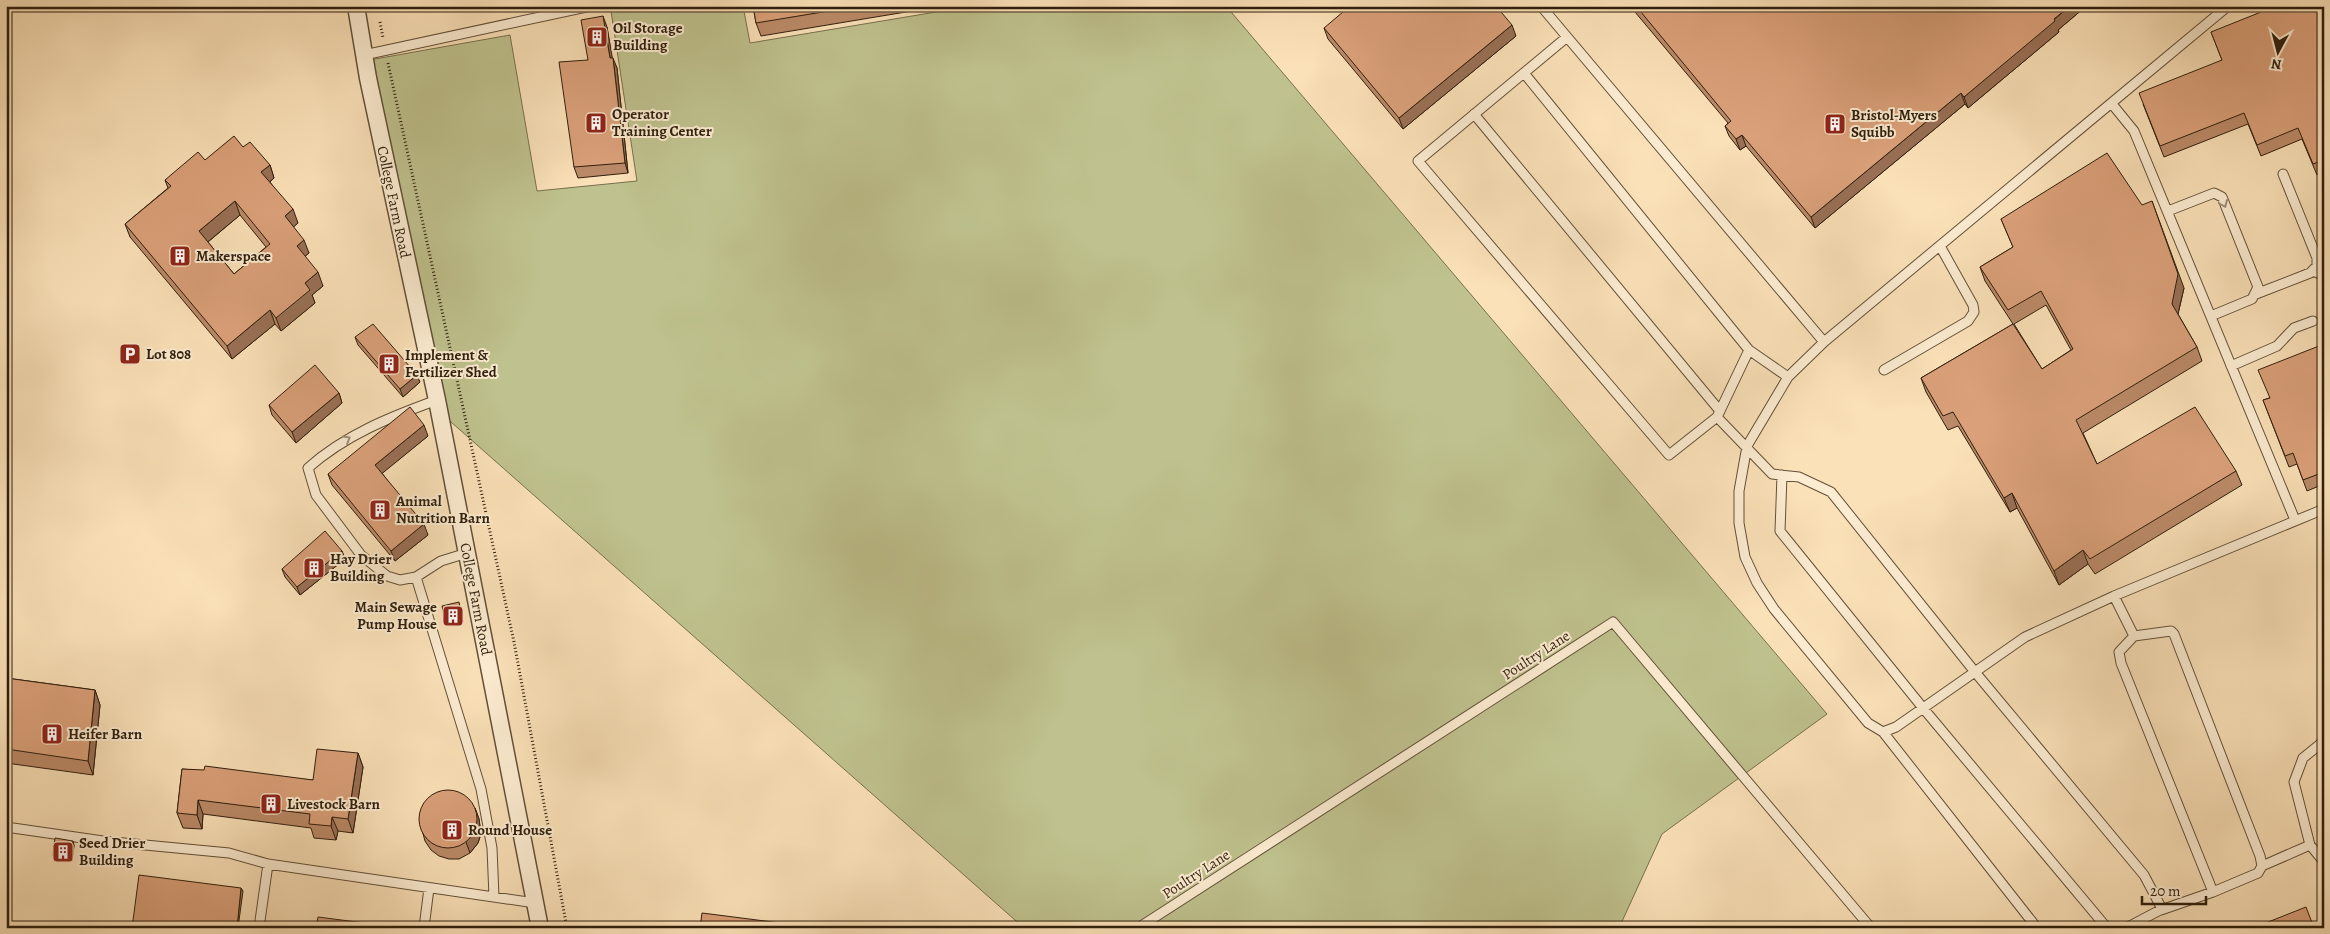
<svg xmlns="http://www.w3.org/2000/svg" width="2330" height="934" font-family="Alegreya,serif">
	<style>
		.green { fill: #bfc28e; stroke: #77704e }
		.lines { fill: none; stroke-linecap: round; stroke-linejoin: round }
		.lane-casing { stroke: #625038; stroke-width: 11 }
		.street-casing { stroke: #625038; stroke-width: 19 }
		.path { stroke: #2f1f0d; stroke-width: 3; stroke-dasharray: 1 2.5; stroke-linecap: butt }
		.lane { stroke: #fcecd1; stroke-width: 9 }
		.street { stroke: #fcecd1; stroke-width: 16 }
		.wall { fill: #bb8a68; stroke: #2f1f0d; fill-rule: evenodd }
		.shaded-wall { fill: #997055; stroke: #2f1f0d }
		.building { fill: #daa079; stroke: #2f1f0d; fill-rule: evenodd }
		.oneway { stroke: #a09079 }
		.labels { text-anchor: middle; stroke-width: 4; stroke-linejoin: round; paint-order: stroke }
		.poi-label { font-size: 15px; font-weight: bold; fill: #2f1f0d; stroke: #fcecd1; text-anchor: start }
		.street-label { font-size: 15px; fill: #2f1f0d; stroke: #fcecd1 }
	</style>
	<rect width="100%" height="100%" fill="#fbe1b8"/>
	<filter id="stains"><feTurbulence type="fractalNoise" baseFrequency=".004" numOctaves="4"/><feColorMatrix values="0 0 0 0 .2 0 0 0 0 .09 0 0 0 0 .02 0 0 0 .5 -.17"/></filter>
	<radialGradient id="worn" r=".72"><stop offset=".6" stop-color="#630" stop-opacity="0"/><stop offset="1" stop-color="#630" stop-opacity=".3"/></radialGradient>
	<!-- green -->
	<path class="green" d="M638,6h105l7,37 222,-37h254l601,708 -165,120 -43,94h-595l-590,-521 -76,-345 152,-27 27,156 100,-10 -26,-170z"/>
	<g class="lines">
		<!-- lane casing -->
		<g class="lane-casing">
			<path id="lane" d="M1541,6l283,336
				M2228,6l-404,336 -36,35 -41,69 -8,45v32l6,34 12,26 17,26 94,114 15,9 13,-5 129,-90 89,-41 210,-87
				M1567,37l-149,124 251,294 48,-38 55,57 27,3 32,15 144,180 169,203 18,34 -36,19
				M364,55l227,-49
				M1524,73l225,277 39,27
				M2112,104l22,27 161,389
				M1474,114l246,297
				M2168,211l46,-18 8,4 36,90 -6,12 -41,17
				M2312,271l12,4
				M2256,294l54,-21 7,-7v-8l-34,-84
				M2231,366l46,-20 17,-18 19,-7
				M1884,370l84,-49 6,-9 -1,-7 -33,-59
				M437,400c-47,17 -92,35 -129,68l8,27 45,60 26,21 13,4 16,-3 25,-16 26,-8
				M1718,415l31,-65
				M1782,475l-2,56 143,177 184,220
				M416,577l65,212 11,59 2,49
				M2114,596l20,40 37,-5 3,3 86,222 2,10 -4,7 -45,19 -52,18
				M2134,636l-15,16 2,11 92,229
				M1883,732l154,196
				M6,827l97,14 126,12 39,11 267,39
				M2310,845l14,17
				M2262,866l48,-21 -16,-63 9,-24 21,-17
				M259,928l9,-64
				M424,928l5,-40
				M1138,928l475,-306 258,306"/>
		</g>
		<!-- street casing -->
		<g class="street-casing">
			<path id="street" d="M356,6l12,72 69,322 103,528"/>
		</g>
		<!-- path -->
		<path class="path" d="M380,22l3,16
			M388,63l126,579 53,286"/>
		<!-- lane -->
		<use href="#lane" class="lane"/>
		<!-- street -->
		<use href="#street" class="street"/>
	</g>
	<!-- wall -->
	<path class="wall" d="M753,6h189l-181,30 -5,-13z
		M1630,6h454v2l-26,22 1,2 -91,76 -3,-4 -150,124 -69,-82 -6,4 -11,-14 -4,-10 3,-3z
		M2324,6v166l-7,3 -15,-36 -41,17 -13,-32 -84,33 -21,-53 79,-44 -11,-28z
		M607,27l5,31 5,10 11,105 -50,5 -4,-11 14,-107z
		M1324,28l192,8 -113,93 -75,-90z
		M243,147l27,18 4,13 -4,4 28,41 -5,4 16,26 -4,3 18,30 -11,9 3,8 -34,28 -6,-7 -43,35 -102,-122 -5,-13 43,-36 -3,-8zM240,215l26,32 -32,27 -26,-32z
		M2001,219l183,69 -6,26 19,33 5,14 -119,72 14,31 139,7 6,14 -147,89 -7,-10 -29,21 -42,-77 -7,4 -52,-86 -10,4 -22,-38 -5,-14 92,-54 -28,-43 -5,-14 33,-20zM2046,305l25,45 -29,19 -28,-45z
		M355,337l65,45 -17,15 -45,-52z
		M2324,344v140l-17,7 -10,-27 -8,3 -26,-67 6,-2z
		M339,393l3,10 -46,40 -24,-28 -3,-10z
		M428,436l-46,37 46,62 -33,26 -63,-76 -4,-11z
		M342,551l3,8 -45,36 -15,-18 -3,-8z
		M460,606l3,16 -17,3 -1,-4z
		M6,678l89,12 5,15 -7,70 -87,-12z
		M358,753l5,14 -10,66 -15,-2 -2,9 -22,-2 -3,-10 -108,-14 -1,15 -19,-1 -6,-15 5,-44 131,11z
		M475,808l4,11 2,15 -3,9 -8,10 -11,6h-10l-10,-3 -8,-6 -6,-9 -3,-11z
		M74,845l-2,16 -18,-2 -1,-4z"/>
	<!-- shaded-wall -->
	<path class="shaded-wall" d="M2070,6h14v2l-26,22 1,2 -91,76 -4,-11z
		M603,16l4,11 7,41 -4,-10z
		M1512,25l4,11 -113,93 -4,-11z
		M613,58l4,10 11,105 -3,-10z
		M1961,93l4,11 -150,124 -4,-11z
		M1742,135l4,11 -6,4 -4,-11z
		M270,165l4,13 -8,7 -5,-13z
		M235,201l5,14 -36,30 -5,-14z
		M2152,201l32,87 -7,30 -5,-14z
		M293,209l5,14 -8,7 -5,-14z
		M304,240l5,13 -7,6 -5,-13z
		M318,272l5,14 -11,9 3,8 -34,28 -5,-13 29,-35z
		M270,310l5,14 -43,35 -5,-13z
		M417,375l3,7 -17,15 -3,-8z
		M339,393l3,10 -46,40 -4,-11z
		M424,425l4,11 -49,40 -4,-11z
		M2012,493l5,15 -7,4 -6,-14z
		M424,524l4,11 -33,26 -4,-10z
		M2083,550l5,14 -29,21 -5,-14z
		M342,551l3,8 -45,36 -3,-8z
		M95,690l5,15 -7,70 -5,-14z
		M358,753l5,14 -10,66 -5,-14z
		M198,800l5,14 -1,15 -5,-14z
		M475,808l4,11 2,15 -3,9 -8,10 -4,-11z
		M332,817l6,14 -2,9 -5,-14z
		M73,841l1,4 -2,16 -2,-3z
		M241,888l2,3 -5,37h-1z"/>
	<!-- building -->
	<path class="building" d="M753,6h106l-103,17z
		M1350,6h146l16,19 -113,93 -75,-90z
		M1636,6h434l-16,13 1,2 -91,76 -3,-4 -150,124 -69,-82 -6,4 -11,-13 6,-5z
		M2276,6h48v154l-11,4 -15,-36 -41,17 -13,-32 -84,33 -21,-53 83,-33 -11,-28z
		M603,16l7,42h3l12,105 -51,4 -15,-105 29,-2 -7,-40z
		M234,136l9,11 7,-5 20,23 -9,7 32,37 -8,7 19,24 -7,6 21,26 -13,11 5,7 -34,28 -6,-8 -43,36 -102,-122 46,-38 -6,-6 33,-28 7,8zM235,201l35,43 -36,30 -35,-43z
		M2107,153l35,52 10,-4 26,73 -6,30 25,43 -121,73 21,44 98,-57 41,64 -146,88 -7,-9 -29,21 -42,-78 -8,5 -51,-86 -10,4 -22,-38 92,-54 29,45 31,-20 -32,-58 -33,19 -28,-43 33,-20 -12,-28z
		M373,324l44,51 -17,14 -45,-52z
		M2324,344v128l-21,8 -10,-27 -8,3 -22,-56 7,-2 -12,-28z
		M315,365l24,28 -47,39 -23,-27z
		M410,407l14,18 -49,40 49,59 -33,27 -63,-77z
		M325,531l17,20 -45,36 -15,-18z
		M459,602l3,16 -17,3 -3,-15z
		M6,678l89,12 -7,71 -82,-12z
		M317,749l41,4 -10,66 -16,-2 -1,9 -22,-2 1,-10 -112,-14 -1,15 -20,-2 5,-44 22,1 1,-4 108,14z
		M419 819a29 29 0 1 1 58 0a29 29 0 1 1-58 0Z
		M55,838l18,3 -3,17 -17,-3z
		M139,875l102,13 -4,40h-105z
		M2306,907l8,21h-61z
		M702,913l110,14v1h-112z
		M318,917l70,9 -1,2h-71z"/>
	<!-- one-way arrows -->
	<defs><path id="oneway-chevron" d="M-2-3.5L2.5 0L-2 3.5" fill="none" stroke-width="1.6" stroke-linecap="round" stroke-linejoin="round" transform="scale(1.25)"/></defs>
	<g class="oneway">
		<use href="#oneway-chevron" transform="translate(2224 204) rotate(67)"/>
		<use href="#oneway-chevron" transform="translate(347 439) rotate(-31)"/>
	</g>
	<!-- icons -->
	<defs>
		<g id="building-square" transform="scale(1.125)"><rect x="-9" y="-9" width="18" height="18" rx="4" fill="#8f2418" stroke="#fcecd1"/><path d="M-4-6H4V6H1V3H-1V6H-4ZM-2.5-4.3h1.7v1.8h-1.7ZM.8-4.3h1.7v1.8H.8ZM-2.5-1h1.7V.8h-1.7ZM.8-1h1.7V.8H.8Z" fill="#fff"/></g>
		<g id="parking-square" transform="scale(1.125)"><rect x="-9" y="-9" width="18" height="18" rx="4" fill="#8f2418" stroke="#fcecd1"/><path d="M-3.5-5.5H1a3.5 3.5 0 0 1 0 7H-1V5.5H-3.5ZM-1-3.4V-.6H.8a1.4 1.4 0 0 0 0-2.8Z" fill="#fff"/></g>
	</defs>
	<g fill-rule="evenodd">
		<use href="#building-square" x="597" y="37"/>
		<use href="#building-square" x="596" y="123"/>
		<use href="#building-square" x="1835" y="124"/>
		<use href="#building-square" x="180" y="256"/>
		<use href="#parking-square" x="130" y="354"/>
		<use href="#building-square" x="389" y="364"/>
		<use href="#building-square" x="380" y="510"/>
		<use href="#building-square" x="314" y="568"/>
		<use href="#building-square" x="453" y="616"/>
		<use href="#building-square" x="52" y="734"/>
		<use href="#building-square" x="271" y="804"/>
		<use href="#building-square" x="452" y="830"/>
		<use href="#building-square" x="63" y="852"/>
	</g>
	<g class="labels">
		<!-- poi labels -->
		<g class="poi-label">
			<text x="613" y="33">Oil Storage<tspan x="613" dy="17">Building</tspan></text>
			<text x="612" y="119">Operator<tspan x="612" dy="17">Training Center</tspan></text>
			<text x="1851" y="120">Bristol-Myers<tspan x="1851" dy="17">Squibb</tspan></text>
			<text x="196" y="261">Makerspace</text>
			<text x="146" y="359">Lot 808</text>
			<text x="405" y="360">Implement &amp;<tspan x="405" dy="17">Fertilizer Shed</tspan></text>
			<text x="396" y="506">Animal<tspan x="396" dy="17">Nutrition Barn</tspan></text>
			<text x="330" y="564">Hay Drier<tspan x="330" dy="17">Building</tspan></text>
			<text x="437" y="612" text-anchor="end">Main Sewage<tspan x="437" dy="17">Pump House</tspan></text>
			<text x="68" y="739">Heifer Barn</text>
			<text x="287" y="809">Livestock Barn</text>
			<text x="468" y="835">Round House</text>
			<text x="79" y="848">Seed Drier<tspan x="79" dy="17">Building</tspan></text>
		</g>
		<!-- street labels -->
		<g class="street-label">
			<text transform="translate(394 202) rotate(78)" y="5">College Farm Road</text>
			<text transform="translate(476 599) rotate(79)" y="5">College Farm Road</text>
			<text transform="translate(1536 655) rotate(-33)" y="5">Poultry Lane</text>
			<text transform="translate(1196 874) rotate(-33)" y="5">Poultry Lane</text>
		</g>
	</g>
	<!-- margin -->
	<rect width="2330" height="934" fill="none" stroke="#fbe1b8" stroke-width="25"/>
	<rect x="8" y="8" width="2315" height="919" fill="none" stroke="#2f1f0d" stroke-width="2.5"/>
	<rect x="12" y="12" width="2305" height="909" fill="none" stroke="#2f1f0d"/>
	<!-- north arrow -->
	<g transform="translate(2278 52) rotate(187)" stroke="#fcecd1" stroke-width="4" paint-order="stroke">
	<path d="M0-4L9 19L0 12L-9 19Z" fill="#2f1f0d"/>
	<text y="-8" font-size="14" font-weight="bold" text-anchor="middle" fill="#2f1f0d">N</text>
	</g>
	<!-- scale -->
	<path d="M2142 896v8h64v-8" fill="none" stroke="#2f1f0d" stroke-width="2.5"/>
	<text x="2150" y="896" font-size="15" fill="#2f1f0d" stroke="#fcecd1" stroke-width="4" paint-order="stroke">20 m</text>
	<rect width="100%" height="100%" filter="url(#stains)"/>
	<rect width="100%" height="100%" fill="url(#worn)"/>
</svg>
